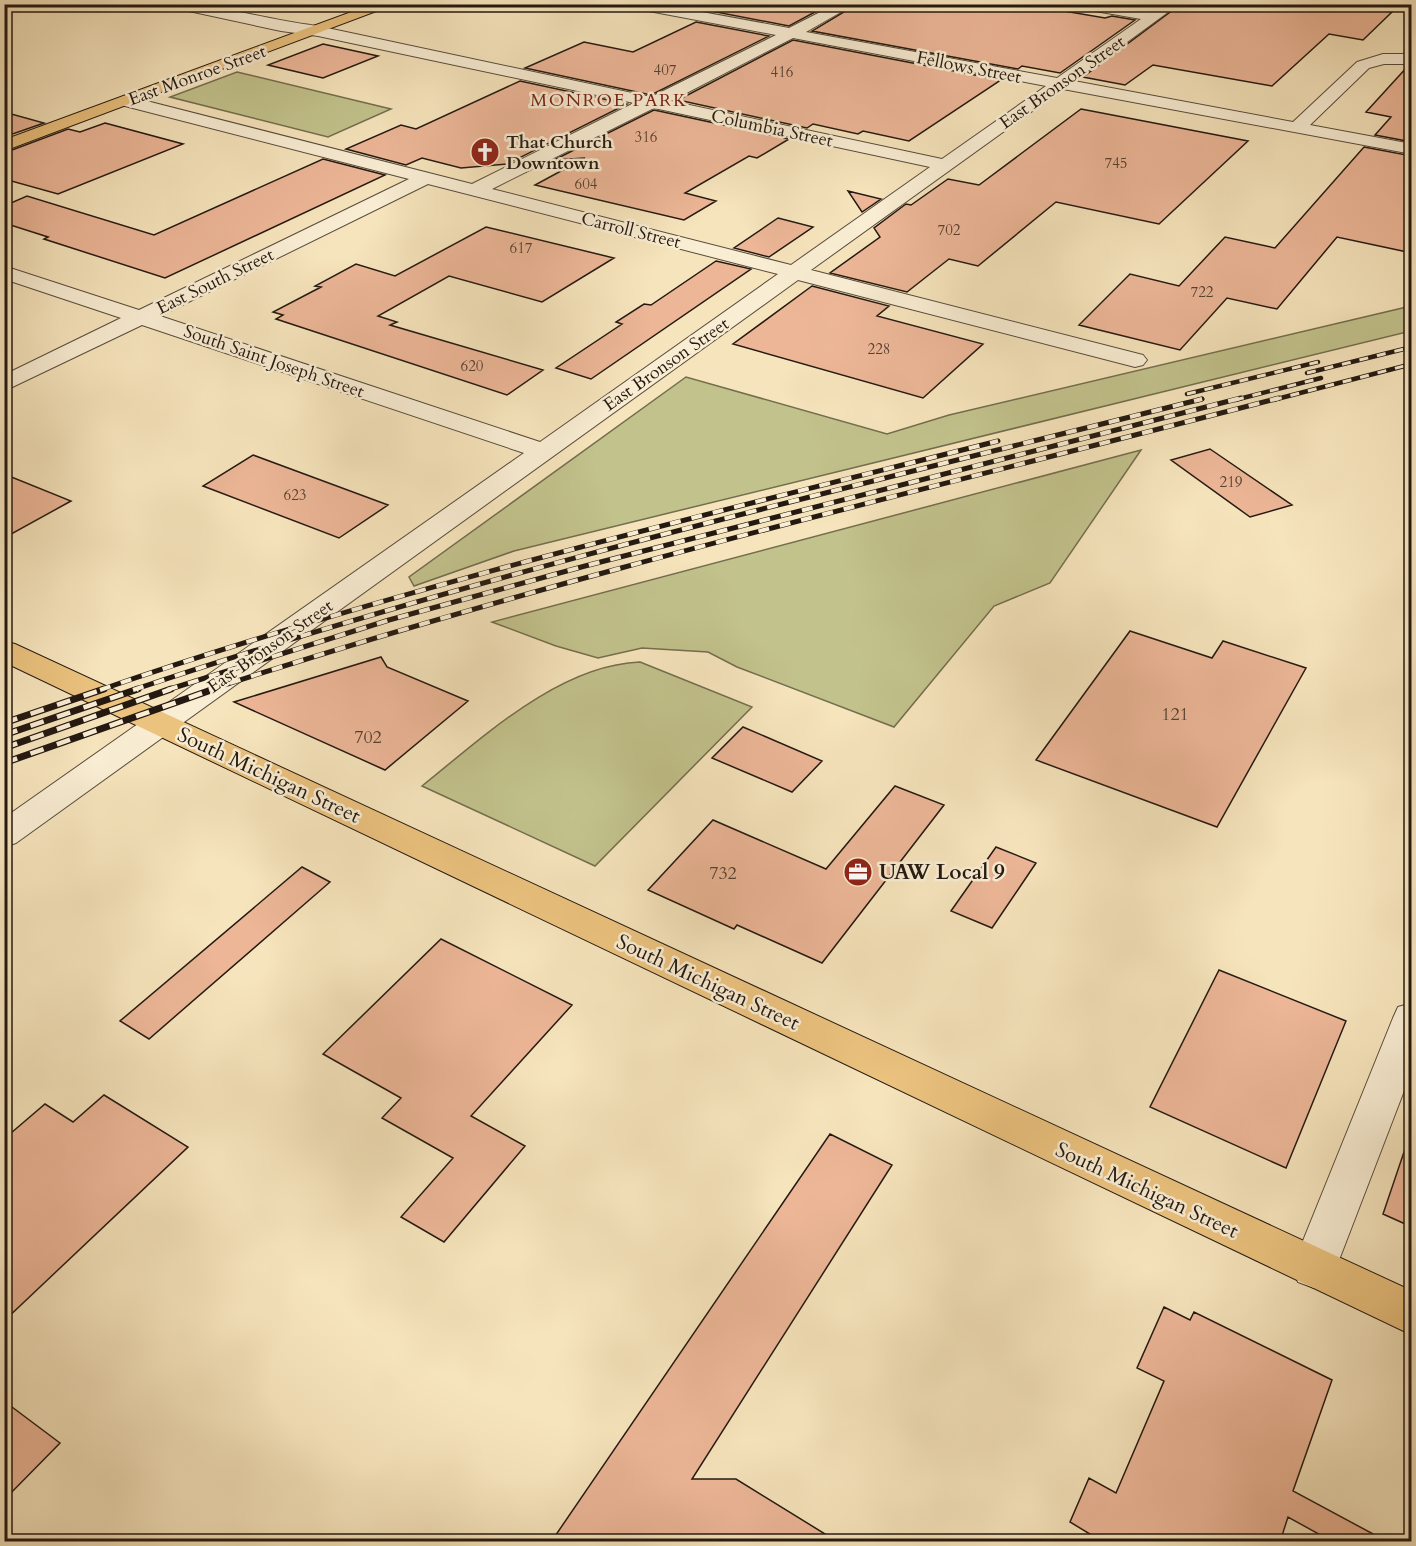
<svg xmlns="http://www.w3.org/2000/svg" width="1416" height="1546" font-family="Cardo,serif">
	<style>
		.green { fill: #c2c28c; stroke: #736e4e; stroke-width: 1.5 }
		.building { fill: #ecb697; stroke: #241911; stroke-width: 1.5 }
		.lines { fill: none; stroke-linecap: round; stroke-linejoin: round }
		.minor-casing { stroke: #584c3c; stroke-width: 2 }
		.major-casing { stroke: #241911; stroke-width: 2 }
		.minor { fill: #f9edd3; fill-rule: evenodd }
		.major { fill: #ebc27e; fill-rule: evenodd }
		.rail-far2-casing { stroke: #241911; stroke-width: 4.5 }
		.rail-far1-casing { stroke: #241911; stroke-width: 5 }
		.rail-casing { stroke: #241911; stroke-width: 7 }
		.rail-far2 { stroke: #f9edd3; stroke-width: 3; stroke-dasharray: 9; stroke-linecap: butt }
		.rail-far1 { stroke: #f9edd3; stroke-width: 4; stroke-dasharray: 11; stroke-linecap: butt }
		.rail { stroke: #f9edd3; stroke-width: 4.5; stroke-dasharray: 14; stroke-linecap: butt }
		.labels { text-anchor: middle; stroke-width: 5; stroke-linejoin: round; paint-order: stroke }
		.far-number-label { font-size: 15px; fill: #564032 }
		.far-street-label { font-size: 18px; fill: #241911; stroke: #f9edd3 }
		.far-neighbourhood-label { font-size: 18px; letter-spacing: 1.5px; fill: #7a1f14; stroke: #f9edd3 }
		.far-poi-label { font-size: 18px; font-weight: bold; fill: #241911; stroke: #f9edd3; text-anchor: start }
		.number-label { font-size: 18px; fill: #564032 }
		.street-label { font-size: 21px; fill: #241911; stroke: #f9edd3 }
		.poi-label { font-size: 21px; font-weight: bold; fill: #241911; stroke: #f9edd3; text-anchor: start }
	</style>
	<rect width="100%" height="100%" fill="#f6e4bc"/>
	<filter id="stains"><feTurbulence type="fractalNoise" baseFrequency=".00333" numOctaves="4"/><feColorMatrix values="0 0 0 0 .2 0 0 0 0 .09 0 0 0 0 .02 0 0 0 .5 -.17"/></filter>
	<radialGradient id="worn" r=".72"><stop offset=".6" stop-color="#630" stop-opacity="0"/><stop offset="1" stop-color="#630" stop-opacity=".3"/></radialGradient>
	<!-- green -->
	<path class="green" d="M237,72l154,37 -63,28 -158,-40z
		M1411,306v25l-897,220 -100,35 -5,-9 277,-200 201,57 62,-19z
		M1141,450l-91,133 -56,23 -100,121 -157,-60 -29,-15 -66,-4 -44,10 -42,-12 -64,-24z
		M640,662l112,45 -157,159 -173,-80c60,-48 137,-121 218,-124z"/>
	<!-- building -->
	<path class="building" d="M733,4h97l-41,22 -73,-14z
		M857,4h166l82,14 7,-2 23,4 -75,53 -38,-7 -4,3 -206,-38z
		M1181,4h159l52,8 -29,28 -34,-6 -57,52 -119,-21 -28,20 -42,-8z
		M696,22l73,14 -118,59 -126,-27 59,-26 49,10z
		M793,40l208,40 -92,61 -46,-10 -5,3 -45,-10 -6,4 -129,-28z
		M323,44l55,12 -55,22 -55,-13z
		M1408,66h4v76l-37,-7 16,-18 -25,-5z
		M520,81l107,23 -120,60 -46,4 -39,-10 -16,7 -60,-16 55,-24 15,4z
		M1081,109l167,32 -89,83 -103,-22 -78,64 -29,-7 -42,33 -77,-19 50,-36 -6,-9 32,-24 5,1 37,-26 31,6z
		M654,110l135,29 -32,19 -8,-2 -64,37 31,8 -32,19 -149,-35 50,-27 -31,2z
		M4,112l40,11 -40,14z
		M105,123l78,21 -125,50 -54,-15v-26l64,-24 12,3z
		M1364,147l48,9v97l-75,-16 -60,72 -50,-11 -47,52 -101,-25 51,-51 49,12 46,-49 50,11z
		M323,159l62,16 -220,103 -121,-39 4,-2 -44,-14v-17l23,-10 127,39z
		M848,191l33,8 -19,13z
		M778,218l35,9 -44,30 -35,-9z
		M486,227l128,31 -72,44 -93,-26 -71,40 19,6 -7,3 153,45 -36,25 -231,-76 7,-4 -10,-3 48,-25 -6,-1 41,-22 39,12z
		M716,261l35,8 -160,110 -35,-11 66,-44 -6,-2 28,-18 7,1z
		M812,286l77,20 -12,10 106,28 -60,54 -190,-54z
		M1210,449l82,56 -42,12 -79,-57z
		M253,455l135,50 -49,33 -136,-52z
		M4,474l67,27 -67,37z
		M1130,631l82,27 11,-17 83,27 -89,159 -181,-67z
		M381,657l6,10 81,34 -83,69 -151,-68z
		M743,727l79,34 -30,31 -80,-34z
		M895,786l49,19 -122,158 -85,-38 -3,4 -86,-39 65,-70 113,49z
		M996,847l40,16 -44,65 -41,-17z
		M302,867l28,15 -181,157 -29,-18z
		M441,939l131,66 -101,111 54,30 -81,96 -43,-25 52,-59 -71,-40 19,-20 -78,-44z
		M1219,970l127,51 -60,147 -136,-61z
		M104,1095l84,52 -184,174v-182l41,-35 28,18z
		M830,1134l62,31 -200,314h44l102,63h-287z
		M1407,1143l5,1v83l-29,-13z
		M1164,1307l26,13 4,-8 138,68 -39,111 95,51h-55l-45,-25 -8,25h-177l-33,-20 19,-44 27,15 48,-112 -27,-13z
		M4,1401l56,42 -56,57z"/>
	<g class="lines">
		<!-- minor casing -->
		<g class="minor-casing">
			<path id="minor" d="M168,4c51,0 100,16 150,22l333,71 125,-62 -143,-27 -7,-4h33l130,24 47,-24h19l-49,28 251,46 84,-59 -63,-11 -7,-4h36l44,8 11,-8h17l-105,77 219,41 64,-60 26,-8h29v10h-28l-15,4 -59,57 102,19v10l-349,-65 -252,181 332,85 4,5 -4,5 -8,2 -337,-87 -782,563 -12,4v-29l520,-365 -382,-128 -138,66v-16l117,-57 -117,-39v-13l135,44 270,-131 -288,-74 -2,-4 2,-4 6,-1 345,88 162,-81 -316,-67 -37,-5 -106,-23zM793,38l253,48 -104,73 -271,-58zM654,108l276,59 -139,98 -299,-76zM428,184l350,90 -238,168 -380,-126z
				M1412,1003v67l-76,198 -6,14 -16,6 -16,-6 -6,-14 101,-250 5,-11z"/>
		</g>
		<!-- major casing -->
		<g class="major-casing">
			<path id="major" d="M373,4h22l-391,147v-11z
				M4,641l11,3 1397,647v44l-1408,-673z"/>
		</g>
		<!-- minor -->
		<use href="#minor" class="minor"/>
		<!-- major -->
		<use href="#major" class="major"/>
		<!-- rail-far2 casing -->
		<g class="rail-far2-casing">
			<path id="rail-far2" d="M1307,373l105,-26
				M1187,394l131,-32
				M1198,400l4,-1
				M1235,400l86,-22
				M1273,400l139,-36"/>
		</g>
		<!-- rail-far1 casing -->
		<g class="rail-far1-casing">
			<path id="rail-far1" d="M100,690c294,-101 597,-173 898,-249
				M133,690c351,-118 711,-201 1069,-291
				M167,690l222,-70 196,-54 656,-168
				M209,690c352,-115 712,-199 1070,-292"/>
		</g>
		<!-- rail casing -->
		<g class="rail-casing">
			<path id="rail" d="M4,723l100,-34
				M4,735l134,-46
				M4,748l167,-59
				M4,763l210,-74"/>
		</g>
		<!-- rail-far2 -->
		<use href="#rail-far2" class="rail-far2"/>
		<!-- rail-far1 -->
		<use href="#rail-far1" class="rail-far1"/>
		<!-- rail -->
		<use href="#rail" class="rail"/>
	</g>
	<!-- icons -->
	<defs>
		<g id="church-disc" transform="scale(1.5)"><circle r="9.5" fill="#8f2418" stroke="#f9edd3"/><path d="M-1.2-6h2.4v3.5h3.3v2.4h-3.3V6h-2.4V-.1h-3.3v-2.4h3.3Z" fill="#fff"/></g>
		<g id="office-disc" transform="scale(1.5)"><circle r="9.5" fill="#8f2418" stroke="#f9edd3"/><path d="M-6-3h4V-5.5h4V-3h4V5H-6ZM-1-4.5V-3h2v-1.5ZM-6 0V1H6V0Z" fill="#fff"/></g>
	</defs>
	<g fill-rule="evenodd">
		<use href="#church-disc" x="485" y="152"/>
		<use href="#office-disc" x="858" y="872"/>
	</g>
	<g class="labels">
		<!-- far-number labels -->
		<g class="far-number-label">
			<text x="665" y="75">407</text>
			<text x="782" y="77">416</text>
			<text x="646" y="142">316</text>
			<text x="1116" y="168">745</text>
			<text x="586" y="189">604</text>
			<text x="949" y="235">702</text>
			<text x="521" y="253">617</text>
			<text x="1202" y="297">722</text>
			<text x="879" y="354">228</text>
			<text x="472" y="371">620</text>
			<text x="1231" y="487">219</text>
			<text x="295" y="500">623</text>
		</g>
		<!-- far-street labels -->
		<g class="far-street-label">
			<text transform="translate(969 67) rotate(11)" y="6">Fellows Street</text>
			<text transform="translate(197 75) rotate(-20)" y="6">East Monroe Street</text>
			<text transform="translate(1062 82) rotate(-35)" y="6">East Bronson Street</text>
			<text transform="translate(772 128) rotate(12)" y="6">Columbia Street</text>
			<text transform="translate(631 230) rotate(14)" y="6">Carroll Street</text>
			<text transform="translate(215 281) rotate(-26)" y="6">East South Street</text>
			<text transform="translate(274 361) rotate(19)" y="6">South Saint Joseph Street</text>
			<text transform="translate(666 364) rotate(-35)" y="6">East Bronson Street</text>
			<text transform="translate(270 646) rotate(-35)" y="6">East Bronson Street</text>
		</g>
		<!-- far-neighbourhood labels -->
		<g class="far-neighbourhood-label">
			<text x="609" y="106">MONROE PARK</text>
		</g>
		<!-- far-poi labels -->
		<g class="far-poi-label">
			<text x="506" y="148">That Church<tspan x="506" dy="21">Downtown</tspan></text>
		</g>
		<!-- number labels -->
		<g class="number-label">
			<text x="1175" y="720">121</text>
			<text x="368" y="743">702</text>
			<text x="723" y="879">732</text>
		</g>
		<!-- street labels -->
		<g class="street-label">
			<text transform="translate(269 775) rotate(25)" y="7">South Michigan Street</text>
			<text transform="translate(708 982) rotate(25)" y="7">South Michigan Street</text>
			<text transform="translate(1147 1190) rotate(25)" y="7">South Michigan Street</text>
		</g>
		<!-- poi labels -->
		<g class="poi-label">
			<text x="879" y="879">UAW Local 9</text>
		</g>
	</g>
	<!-- margin -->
	<rect width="1416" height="1546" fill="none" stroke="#f6e4bc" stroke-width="24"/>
	<rect x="6" y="6" width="1404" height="1534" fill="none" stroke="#241911" stroke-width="3"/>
	<rect x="12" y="12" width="1392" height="1522" fill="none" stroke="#241911" stroke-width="1.5"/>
	<rect width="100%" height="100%" filter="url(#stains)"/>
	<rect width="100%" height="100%" fill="url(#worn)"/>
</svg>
